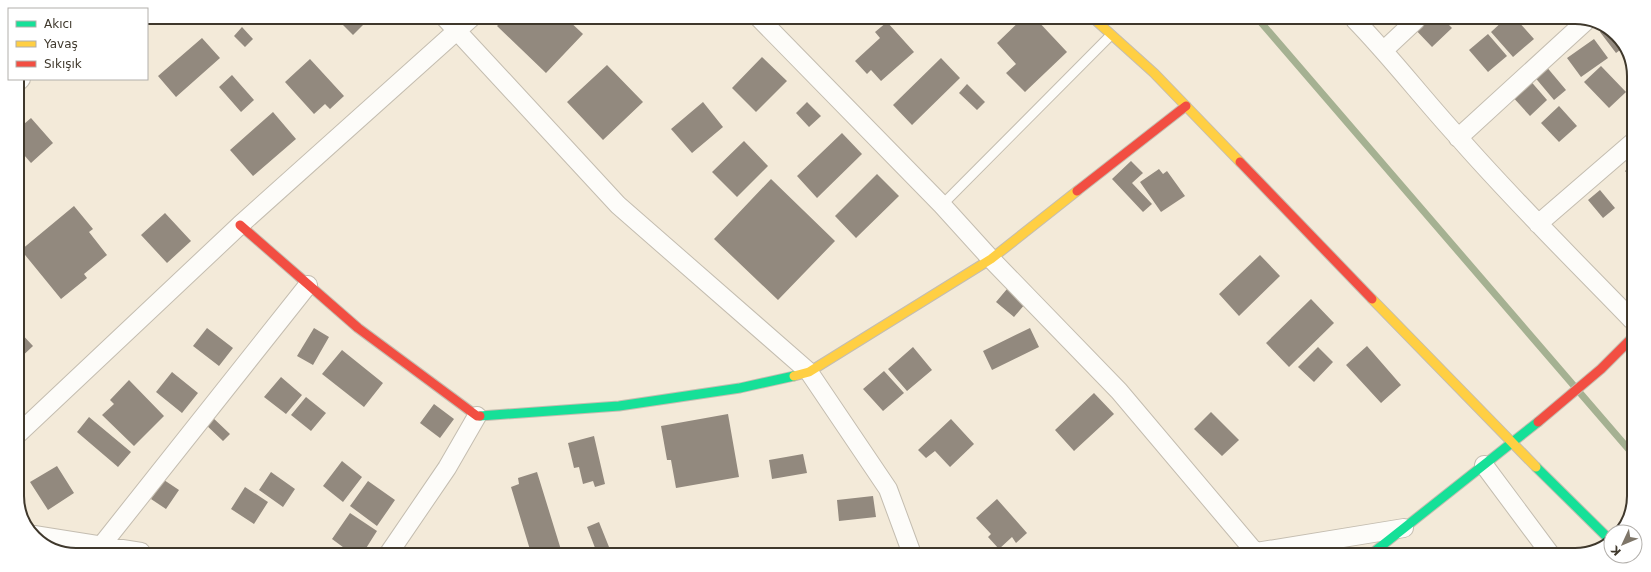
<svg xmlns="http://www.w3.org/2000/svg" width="1651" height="572" font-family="'DejaVu Sans',sans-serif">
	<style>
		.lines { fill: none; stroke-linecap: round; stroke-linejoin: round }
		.stream { stroke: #a5b192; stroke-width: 7 }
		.building { fill: #92897e }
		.lane-casing { stroke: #c4bdb0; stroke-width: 11 }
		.street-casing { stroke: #c4bdb0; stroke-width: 20 }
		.fast-casing { stroke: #c4bdb0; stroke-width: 11 }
		.slow-casing { stroke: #c4bdb0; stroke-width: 11 }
		.jam-casing { stroke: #c4bdb0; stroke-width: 11 }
		.lane { stroke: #fdfcf9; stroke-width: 9 }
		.street { stroke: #fdfcf9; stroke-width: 18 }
		.fast { stroke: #16e098; stroke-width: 9 }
		.slow { stroke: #ffcf43; stroke-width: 9 }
		.jam { stroke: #f24e42; stroke-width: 9 }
		.rim { fill: none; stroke: #3f382c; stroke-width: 2 }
	</style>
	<rect width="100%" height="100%" fill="#f3ead9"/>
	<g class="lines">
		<!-- stream -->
		<path class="stream" d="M1258,19l373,433"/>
	</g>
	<!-- building -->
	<path class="building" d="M336,18h34l-17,17z
		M505,18h61l17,16 -37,39 -49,-47z
		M1022,19h14l31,33 -42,40 -19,-19 10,-9 -19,-21z
		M1418,20h26l8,8 -20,19 -20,-21z
		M1504,20h13l17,19 -21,18 -22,-25z
		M887,22l27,30 -33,29 -10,-11 -4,4 -12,-13 25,-23 -5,-6z
		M242,27l11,12 -8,8 -11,-11z
		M1605,29l17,11 2,7 -8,6 -16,-21z
		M1488,34l19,22 -19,16 -19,-22z
		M202,38l18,20 -44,39 -18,-21z
		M1594,39l14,19 -27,19 -14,-19z
		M762,57l25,24 -31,31 -24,-24z
		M941,58l19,20 -48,47 -19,-20z
		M310,59l34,37 -14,13 -5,-5 -11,10 -29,-32z
		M607,65l36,37 -40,38 -36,-38z
		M1545,65l21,25 -12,10 -21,-25z
		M1601,66l25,26 -17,16 -25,-26z
		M232,75l22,25 -13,12 -22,-25z
		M1528,78l19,22 -17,16 -20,-22z
		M967,84l18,18 -8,8 -18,-17z
		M703,102l20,25 -31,26 -21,-24z
		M807,102l14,14 -12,11 -13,-14z
		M1559,106l18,20 -18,16 -18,-19z
		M273,112l23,27 -43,37 -23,-26z
		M31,118l22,25 -22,20 -14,-16v-17z
		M842,133l20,21 -45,44 -20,-22z
		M744,141l24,25 -31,31 -25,-25z
		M1131,161l12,12 -11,10 20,21 -9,8 -31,-33z
		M1633,164v16l-8,-9z
		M1159,169l4,5 4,-3 18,25 -24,16 -21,-30z
		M877,174l22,22 -43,42 -21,-22z
		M771,179l64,62 -57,59 -64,-61z
		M1600,190l15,18 -12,10 -15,-18z
		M74,206l19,23 -4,3 18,23 -23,19 3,4 -26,21 -40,-49z
		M165,213l26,28 -24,22 -26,-28z
		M1260,255l20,21 -41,40 -20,-22z
		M1007,289l18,15 -11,13 -18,-15z
		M1311,299l23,24 -45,44 -23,-24z
		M207,328l26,20 -14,18 -26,-20z
		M314,328l15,9 -16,28 -16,-9z
		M1030,328l9,19 -47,23 -9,-19z
		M17,329l16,17 -16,15z
		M1367,346l34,39 -20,18 -35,-38z
		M913,347l19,23 -25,21 -19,-22z
		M1318,347l15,15 -19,20 -16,-15z
		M342,350l41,33 -19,24 -42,-33z
		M884,371l20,22 -21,18 -20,-22z
		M172,372l26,21 -16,20 -26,-21z
		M281,377l21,18 -16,19 -22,-17z
		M129,380l35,36 -30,30 -32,-31 12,-11 -4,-4z
		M1094,393l20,21 -40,37 -19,-21z
		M306,397l20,16 -15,18 -20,-16z
		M434,404l20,15 -14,19 -20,-15z
		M1211,412l28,28 -17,16 -28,-27z
		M728,414l11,63 -63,11 -5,-28h-4l-6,-34z
		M210,415l20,19 -7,7 -19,-18z
		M89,417l42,35 -13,15 -41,-35z
		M951,419l23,25 -24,23 -15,-16 -9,7 -8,-8z
		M594,436l11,48 -10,3 -2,-6 -10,3 -4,-17 -5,1 -6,-25z
		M803,454l4,19 -35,6 -3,-19z
		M342,461l20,16 -19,25 -20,-16z
		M57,466l17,27 -26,17 -18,-28z
		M271,472l24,17 -12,18 -24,-17z
		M537,472l25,81h-31l-20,-66 8,-3 -1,-6z
		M164,480l15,10 -13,19 -15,-10z
		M368,481l27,19 -18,26 -27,-20z
		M245,487l23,15 -14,22 -23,-15z
		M873,496l3,21 -37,4 -2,-21z
		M997,499l30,34 -11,10 -4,-6 -13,12 -11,-12 3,-3 -15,-16z
		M350,513l27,18 -14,22h-12l-19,-14z
		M599,522l12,30 -2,1h-12l-10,-26z"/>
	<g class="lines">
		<!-- lane casing -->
		<g class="lane-casing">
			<path id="lane" d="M942,205l169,-170"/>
		</g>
		<!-- street casing -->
		<g class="street-casing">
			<path id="street" d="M445,18l173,187 191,167 79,117 24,65
				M759,18l183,187 49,54 128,132 136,161
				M1355,20c37,38 68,79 104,118 55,63 115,122 173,182
				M1384,50l32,-30
				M17,83l4,-4
				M1458,138l129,-118
				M1538,224l95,-82
				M17,435l223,-210 231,-207
				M1484,465l67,90
				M34,535l107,17
				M101,546l207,-261
				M389,553l58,-85 30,-52
				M1244,554l160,-26"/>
		</g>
		<!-- fast casing -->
		<g class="fast-casing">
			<path id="fast" d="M480,416l139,-10 121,-18 54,-12
				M1536,467l75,74
				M1370,555l168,-133"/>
		</g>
		<!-- slow casing -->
		<g class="slow-casing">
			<path id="slow" d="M1094,19l60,54 86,89
				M1372,299l164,168
				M794,376l15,-4 182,-113 86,-68"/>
		</g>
		<!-- jam casing -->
		<g class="jam-casing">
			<path id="jam" d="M1240,162l132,137
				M1077,191l109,-85
				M240,225l118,103 119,88h3
				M1538,422l63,-53 31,-31"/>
		</g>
		<!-- lane -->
		<use href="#lane" class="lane"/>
		<!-- street -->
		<use href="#street" class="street"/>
		<!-- fast -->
		<use href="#fast" class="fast"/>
		<!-- slow -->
		<use href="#slow" class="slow"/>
		<!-- jam -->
		<use href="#jam" class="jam"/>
	</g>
	<!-- crop -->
	<path d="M0 0H1651V572H0ZM76 24H1575A52 52 0 0 1 1627 76V496A52 52 0 0 1 1575 548H76A52 52 0 0 1 24 496V76A52 52 0 0 1 76 24Z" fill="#fff" fill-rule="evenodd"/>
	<path class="rim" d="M76 24H1575A52 52 0 0 1 1627 76V496A52 52 0 0 1 1575 548H76A52 52 0 0 1 24 496V76A52 52 0 0 1 76 24Z"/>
	<!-- legend -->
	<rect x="8" y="8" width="140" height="72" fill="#ffffff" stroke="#b2afab"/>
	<rect x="16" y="21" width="20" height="6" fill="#16e098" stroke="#b2afab"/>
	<text x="44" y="28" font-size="12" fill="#3f382c">Akıcı</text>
	<rect x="16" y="41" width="20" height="6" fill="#ffcf43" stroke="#b2afab"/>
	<text x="44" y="48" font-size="12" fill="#3f382c">Yavaş</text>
	<rect x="16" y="61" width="20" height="6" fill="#f24e42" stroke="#b2afab"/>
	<text x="44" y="68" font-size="12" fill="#3f382c">Sıkışık</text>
	<!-- north arrow -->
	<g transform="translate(1623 544) rotate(226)"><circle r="19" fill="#ffffff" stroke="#b2afab"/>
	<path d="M0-3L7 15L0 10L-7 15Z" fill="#7e7669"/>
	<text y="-6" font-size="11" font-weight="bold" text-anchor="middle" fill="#3f382c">K</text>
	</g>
</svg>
